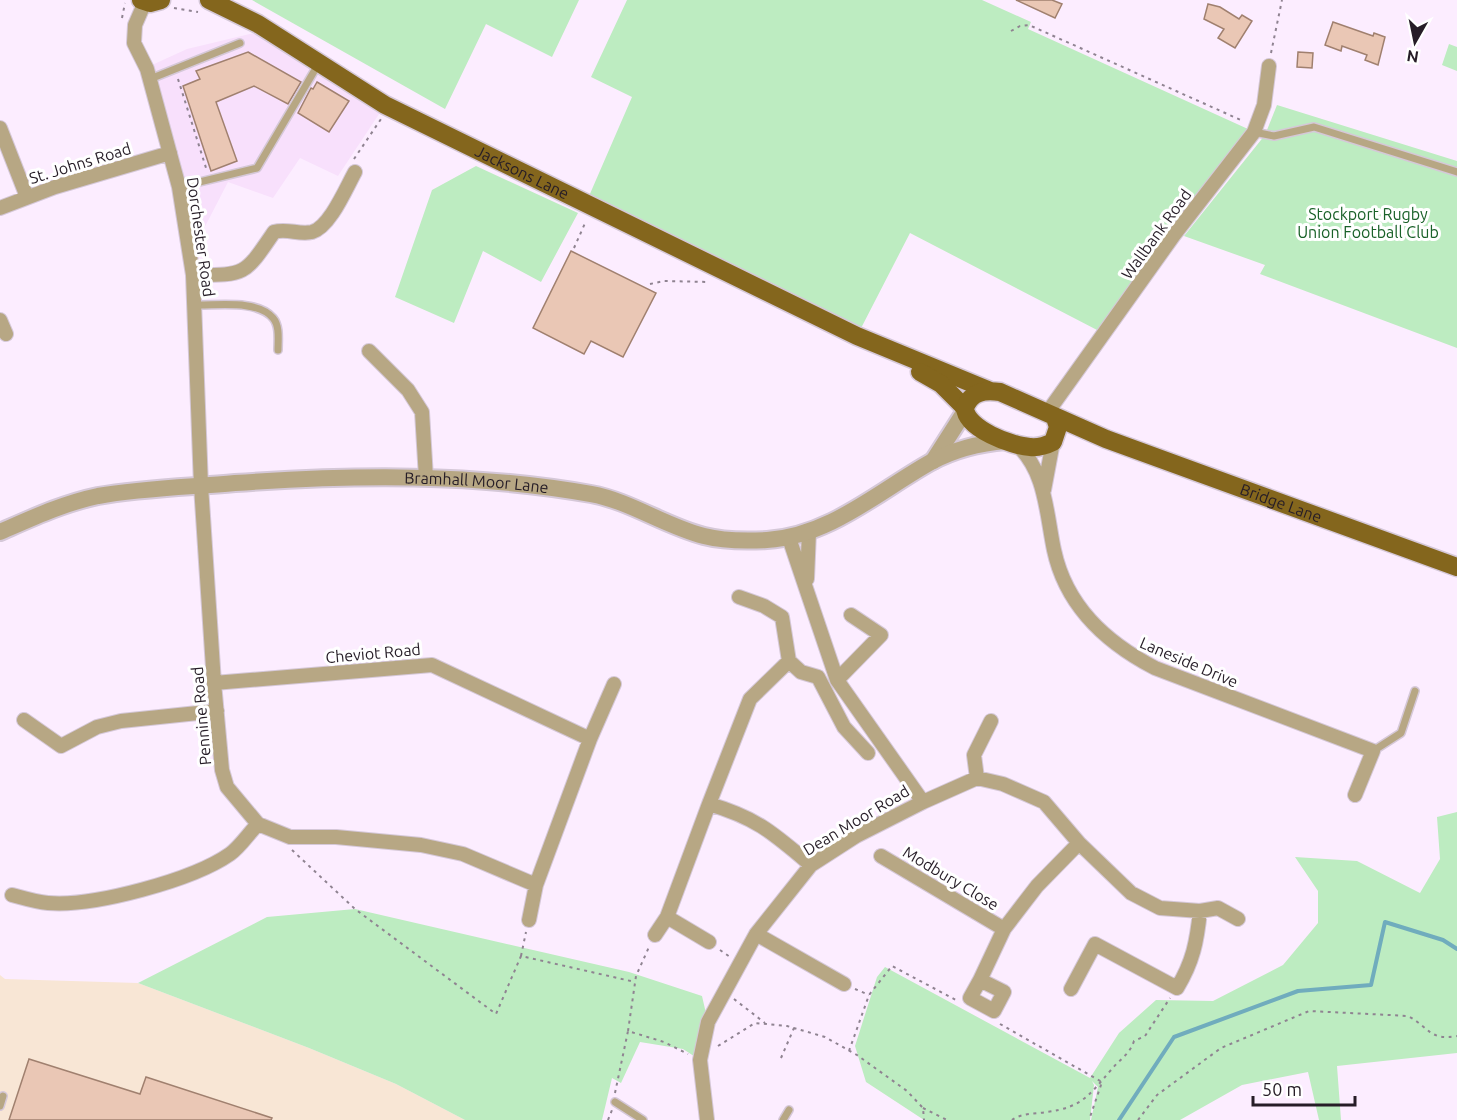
<svg xmlns="http://www.w3.org/2000/svg" width="1457" height="1120" font-family="Ubuntu,sans-serif">
	<style>
		.built { fill: #f8e0fc }
		.industrial { fill: #f8e6d5 }
		.green { fill: #bdecc1 }
		.lines { fill: none; stroke-linecap: round; stroke-linejoin: round }
		.stream { stroke: #70acbd; stroke-width: 4 }
		.building { fill: #eac7b5; stroke: #a0806f; stroke-width: 1.5 }
		.service-casing { stroke: #d5c8d8; stroke-width: 10 }
		.minor-casing { stroke: #d5c8d8; stroke-width: 16 }
		.tertiary-casing { stroke: #d5c8d8; stroke-width: 20 }
		.primary-casing { stroke: #d5c8d8; stroke-width: 21 }
		.path { stroke: #8f8391; stroke-width: 2; stroke-dasharray: 3 4.5; stroke-linecap: butt }
		.service { stroke: #b7a784; stroke-width: 7 }
		.minor { stroke: #b7a784; stroke-width: 14 }
		.tertiary { stroke: #b7a784; stroke-width: 16 }
		.primary { stroke: #84661d; stroke-width: 18 }
		.labels { text-anchor: middle; stroke-width: 6; stroke-linejoin: round; paint-order: stroke }
		.street-label { font-size: 16px; fill: #261d27; stroke: #fff }
		.park-label { font-size: 16px; fill: #196128; stroke: #fff }
	</style>
	<rect width="100%" height="100%" fill="#fcedff"/>
	<!-- built -->
	<path class="built" d="M267,30l118,75 -47,71 -38,-18 -27,40 -45,-16 -31,60 -45,-177 35,-16z"/>
	<!-- industrial -->
	<path class="industrial" d="M0,975l5,4 133,4 171,65 87,36 69,36h-465z"/>
	<!-- green -->
	<path class="green" d="M252,0h327l-27,57 -66,-33 -41,85z
		M627,0h355l49,22 -3,7 220,100 -149,202 -189,-98 -53,103 -271,-133 46,-106 -41,-20z
		M1449,44l8,3v24l-15,-6z
		M1277,105l180,56v187l-197,-74 5,-9 -81,-29 81,-101z
		M476,166l102,47 -37,69 -58,-31 -29,72 -59,-26 37,-107z
		M1457,812v241l-120,13 4,54h-22l-11,-48 -66,13 -62,35h-89l7,-33 -6,-6 2,4 -4,35h-166l-58,-38 -11,-36 22,-69 8,-10 205,111 29,-45 37,-33 57,1 70,-36 35,-42v-32l-23,-34 62,4 63,32 20,-34 -3,-42z
		M355,909l274,63 73,24 6,26 -8,38 -17,-11 -43,-7 -19,41 -9,-5 -10,42h-137l-69,-36 -87,-36 -171,-65 129,-66z"/>
	<g class="lines">
		<!-- stream -->
		<path class="stream" d="M1119,1120l55,-83 124,-46 73,-6 14,-63 58,18 14,9"/>
	</g>
	<!-- building -->
	<path class="building" d="M1016,0h36l10,4 -7,14z
		M1208,4l12,3 19,12 3,-4 10,6 -17,27 -17,-10 6,-9 -20,-10z
		M1333,22l40,14 1,-3 11,4 -7,28 -13,-5 2,-5 -25,-9 -1,5 -16,-6z
		M248,52l53,30 -13,22 -34,-18 -38,16 21,59 -26,10 -28,-85 17,-7 -4,-8z
		M1298,52l15,1 -1,15 -15,-1z
		M317,82l32,19 -20,31 -31,-19 13,-25 2,1z
		M571,251l85,42 -33,64 -32,-16 -7,13 -51,-26z
		M29,1059l111,35 6,-17 126,41 -1,2h-262z"/>
	<g class="lines">
		<!-- service casing -->
		<g class="service-casing">
			<path id="service" d="M150,79l90,-36
				M1254,132l20,4 40,-9 143,45
				M179,187l78,-19 62,-105
				M194,305c22,1 63,-6 79,13 7,8 5,22 5,32
				M1373,751l28,-18 14,-42
				M615,1102l28,18
				M0,1106l3,-10
				M783,1120l6,-10"/>
		</g>
		<!-- minor casing -->
		<g class="minor-casing">
			<path id="minor" d="M145,2l-10,23 -1,18 13,26 32,118 14,88 8,211 13,197 8,87 5,17 31,37 32,13h46l85,8 42,9 73,31
				M0,128l27,69
				M0,208l55,-21 115,-34
				M193,275c53,0 51,1 81,-43 13,-4 25,3 38,0 18,-5 34,-44 43,-60
				M0,320l6,14
				M369,351l39,39 14,22 4,66
				M1047,413l127,-178 80,-103 10,-27 5,-39
				M1016,444c30,27 30,68 38,106 12,56 51,92 101,118l218,83 -18,44
				M1044,490l9,-48
				M807,579l2,-47
				M739,597l25,9 18,11 7,44 -39,38 -41,105c48,14 64,29 102,61
				M789,661l12,11 17,5 26,50 24,26
				M837,680l44,-45 -30,-20
				M214,683l218,-18 158,74 -54,146 -7,35
				M24,720l37,26 36,-19 24,-6 96,-10
				M590,739l24,-55
				M977,778l-3,-23 17,-34
				M923,802l54,-24 26,6 41,18 35,41 52,50 29,15 40,3 18,-3 20,11
				M881,856l123,73
				M12,895c11,3 24,7 36,8 45,4 145,-23 182,-49 10,-7 19,-21 28,-30
				M756,934l88,50
				M655,935l12,-18
				M709,942l-42,-25 42,-113
				M980,980l-10,18 24,13 10,-19 -24,-12 24,-51 33,-43 42,-43
				M1071,989l24,-45 82,44c16,-26 20,-47 23,-77
				M707,1120l-7,-60 8,-38 48,-88 55,-69 45,-29 67,-34 -86,-122 -48,-142"/>
		</g>
		<!-- tertiary casing -->
		<g class="tertiary-casing">
			<g id="tertiary">
				<path d="M933,461l32,-50"/>
				<path id="s1" d="M0,532c32,-14 64,-29 98,-36 45,-8 92,-9 137,-13 118,-8 238,-10 356,11 39,7 74,32 113,42 19,5 43,5 63,4 63,-4 112,-49 164,-78 24,-13 49,-19 75,-21"/>
			</g>
		</g>
		<!-- primary casing -->
		<g class="primary-casing">
			<g id="primary">
				<path d="M141,0l9,3 11,-3"/>
				<path id="s2" d="M209,0l49,24 127,81 472,231 131,54"/>
				<path d="M920,372l21,12 24,24"/>
				<path id="s3" d="M1055,418l3,9 -5,15c-8,4 -14,6 -23,5 -18,-1 -64,-18 -65,-39 6,-17 20,-18 35,-16l106,47 351,128"/>
			</g>
		</g>
		<!-- path -->
		<path class="path" d="M174,8l24,4
			M122,18l3,-15
			M1011,31l9,-5 9,-1 214,96
			M1271,53l11,-53
			M178,79l29,92
			M354,159l27,-40
			M574,248l12,-27
			M650,284l14,-3 44,1
			M292,850l63,59 141,105 25,-58 114,26
			M720,950l10,7
			M521,956l5,-24
			M855,989l14,6
			M734,999l31,24
			M1000,1024l102,58 -13,38
			M628,1031l8,-55 13,-29
			M718,1046l37,-23 32,3 38,11 32,18 50,36 16,17 1,12
			M849,1051l20,-56 23,-29 64,34
			M781,1058l13,-30
			M615,1093l13,-62 36,11 24,12
			M923,1108l24,12
			M608,1120l4,-10
			M1012,1120c9,-7 24,-6 35,-8 36,-5 42,-17 64,-42 8,-10 19,-16 23,-29l11,-5 25,-38
			M1138,1120l19,-25 64,-47 88,-37 99,5c21,11 21,25 49,20"/>
		<!-- service -->
		<use href="#service" class="service"/>
		<!-- minor -->
		<use href="#minor" class="minor"/>
		<!-- tertiary -->
		<use href="#tertiary" class="tertiary"/>
		<!-- primary -->
		<use href="#primary" class="primary"/>
	</g>
	<g class="labels">
		<!-- street labels -->
		<g class="street-label">
			<text transform="translate(80 163) rotate(-17)" y="6">St. Johns Road</text>
			<text dy="6" stroke="none"><textPath href="#s2" startOffset="358">Jacksons Lane</textPath></text>
			<text transform="translate(1156 234) rotate(-54)" y="6">Wallbank Road</text>
			<text transform="translate(201 237) rotate(82)" y="6">Dorchester Road</text>
			<text dy="6" stroke="none"><textPath href="#s1" startOffset="484">Bramhall Moor Lane</textPath></text>
			<text dy="6" stroke="none"><textPath href="#s3" startOffset="474">Bridge Lane</textPath></text>
			<text transform="translate(373 653) rotate(-5)" y="6">Cheviot Road</text>
			<text transform="translate(1189 662) rotate(23)" y="6">Laneside Drive</text>
			<text transform="translate(201 716) rotate(-95)" y="6">Pennine Road</text>
			<text transform="translate(856 820) rotate(-31)" y="6">Dean Moor Road</text>
			<text transform="translate(951 878) rotate(31)" y="6">Modbury Close</text>
		</g>
		<!-- park labels -->
		<g class="park-label">
			<text x="1368" y="220">Stockport Rugby<tspan x="1368" dy="18">Union Football Club</tspan></text>
		</g>
	</g>
	<!-- north arrow -->
	<g transform="translate(1415 42) rotate(189)" stroke="#ffffff" stroke-width="4.5" paint-order="stroke">
	<path d="M0-4.5L10 22L0 15L-10 22Z" fill="#261d27"/>
	<text y="-9" font-size="16" font-weight="bold" text-anchor="middle" fill="#261d27">N</text>
	</g>
	<!-- scale -->
	<path d="M1253 1096v9h102v-9" fill="none" stroke="#261d27" stroke-width="3"/>
	<text x="1262" y="1096" font-size="18" fill="#261d27" stroke="#ffffff" stroke-width="4.5" paint-order="stroke">50 m</text>
</svg>
